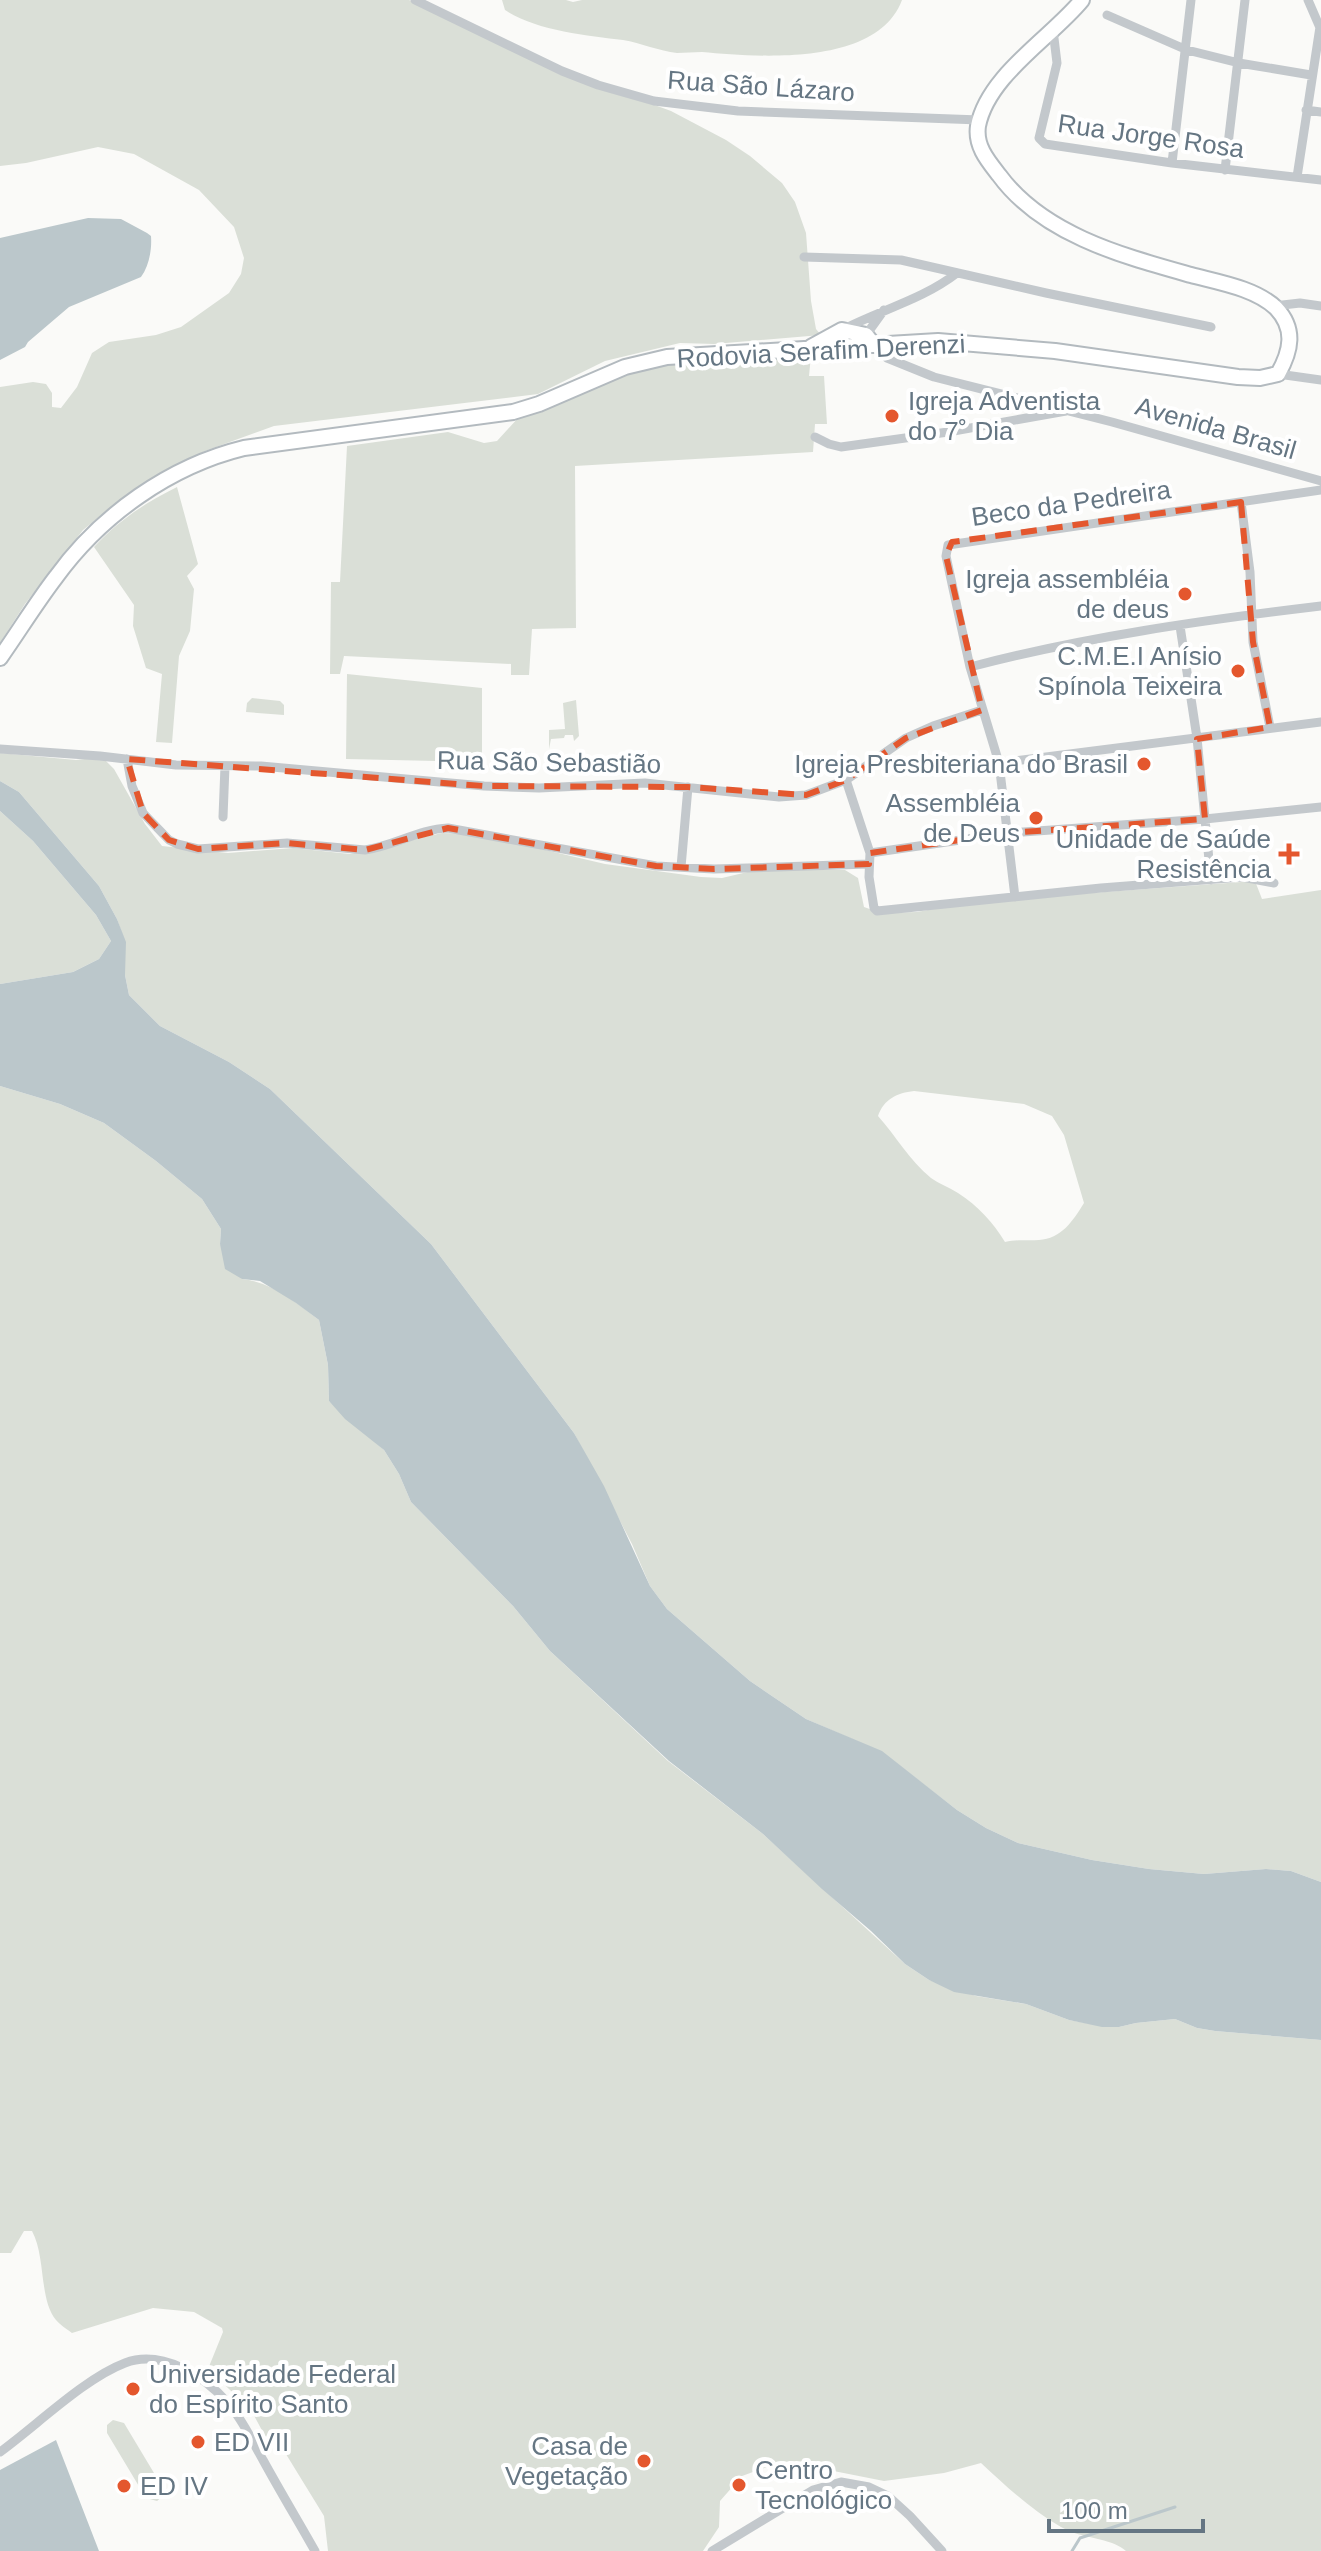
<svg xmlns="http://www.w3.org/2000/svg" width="1321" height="2551" font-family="Arial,sans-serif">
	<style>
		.green { fill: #dadfd7; fill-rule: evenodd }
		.water { fill: #bbc7cb }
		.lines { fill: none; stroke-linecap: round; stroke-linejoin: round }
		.stream { stroke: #bbc7cb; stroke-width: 3 }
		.secondary-casing { stroke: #b3babf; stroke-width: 18 }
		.minor { stroke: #c3c8cc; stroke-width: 9 }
		.secondary { stroke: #fff; stroke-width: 14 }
		.marked { fill: none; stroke: #e4572e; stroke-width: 6; stroke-dasharray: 16 10; stroke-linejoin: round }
		.poi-dot { fill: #e4572e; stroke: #fff; stroke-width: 3 }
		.labels { text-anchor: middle; stroke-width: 8; stroke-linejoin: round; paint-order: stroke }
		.street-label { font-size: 26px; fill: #657683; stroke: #fff }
		.poi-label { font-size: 26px; fill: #657683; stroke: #fff; text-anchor: end }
	</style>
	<rect width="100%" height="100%" fill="#fafaf8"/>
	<!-- green -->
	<path class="green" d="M0,0h409l210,92 52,19 55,29 24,16 32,27 13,19 11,31 5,68 5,28 5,6 -107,9 -34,-1 -75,18 -67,33 -264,32 -69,25 -49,25 -30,19 -43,35 -58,74 -25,39v-256l33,-5 13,2 6,9v14l9,1 16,-21 15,-34 17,-11 47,-7 25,-8 48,-34 12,-19 3,-16 -10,-31 -35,-37 -65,-36 -36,-7 -72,16 -26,3z
		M502,0h64l7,2 9,-2h320c-25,67 -144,57 -200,52 -9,0 -17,1 -25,1 -18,-2 -36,-10 -54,-13 -35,-4 -89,-10 -118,-30z
		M811,355l-2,21h15l3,48h-12l-2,28 -238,14 1,162 -44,1 -3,46h-18v-11l-167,-8 -4,18h-10l1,-92h9l7,-136 101,-14 36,11 13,-2 22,-24 111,-45 45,-11z
		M177,487l21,77 -11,12 7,13 -4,42 -11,25 -7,87 -16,-1 6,-68 -16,-6 -13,-42 1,-21 -40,-58c25,-27 51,-44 83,-60z
		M347,674l135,14v74l-136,-3z
		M252,698l28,3 4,4v10l-38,-3 1,-9z
		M576,700l3,36 -5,5 -1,-6h-8l-1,3 -13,1 -2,10v-19l16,-1 -2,-26z
		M0,753l76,7 26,-3 12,12 31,55 17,22 66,7 65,-5 57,6 92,-21 35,1 128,30 96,13 21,1 34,-8h89l13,8 6,29 17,6 36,-1 53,-10 285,-21 7,18 59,-9v992l-30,-11 -25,-2 -62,5 -55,-5 -57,-9 -74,-17 -32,-15 -29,-18 -75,-58 -76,-33 -56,-38 -83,-72 -17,-23 -18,-42 -58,-111 -143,-189 -161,-155 -41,-27 -69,-36 -31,-31 -4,-20v-33l-8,-23 -18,-33 -80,-94 -19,-11zM914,1091l110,13 28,12 12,19 20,68c-11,18 -23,36 -45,37 -12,1 -22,-1 -34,2 -12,-20 -27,-36 -47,-49 -9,-6 -19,-9 -27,-15 -22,-18 -35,-42 -53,-62 6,-17 19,-23 36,-25z
		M0,811l33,30 63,74 15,26 -12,18 -26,13 -73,12z
		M0,1086l60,18 44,19 52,38 46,38 19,30 -1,15 22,35c29,3 54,23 77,41l9,45 1,36 55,49 15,24 12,28 102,104 37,45 118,110 95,73 142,130 24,16 47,16 50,8 43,16 33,6 17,1 17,-4 39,-4 22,9 18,3 106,9v511h-195c-16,-14 -45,-12 -65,-24 -30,-17 -55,-41 -80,-64l-37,10 -60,8 -101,-20 -41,15 -22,25 -1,26 -16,24h-375l-4,-35 -43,-70 -16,-10 -14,-26 -43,-41 15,-37 -1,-4 -28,-16 -41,-4 -81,25c-5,-4 -12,-8 -16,-13 -17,-20 -10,-63 -24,-89h-8l-13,22h-11z
		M113,2420l11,3 39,65v8l-6,5 -11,-3 -39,-65v-8z"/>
	<!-- water -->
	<path class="water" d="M88,218l33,1 26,14 4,3c1,14 -2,30 -10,41l-72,30 -41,35 -3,5 -25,13v-122z
		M0,781l19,11 80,94 18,33 9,23 -1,33 4,20 31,31 69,36 41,27 161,155 143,189 30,53 46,100 17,23 83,72 56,38 76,32 75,59 29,18 32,15 74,17 57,9 55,5 62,-5 25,2 30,11v158l-106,-9 -18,-3 -22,-9 -39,4 -17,4h-17l-33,-7 -43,-16 -72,-12 -25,-12 -24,-16 -34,-33 -49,-42 -59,-55 -94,-73 -119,-110 -37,-45 -102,-104 -12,-28 -15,-24 -39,-31 -16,-18 -1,-36 -9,-45 -23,-17 -36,-22 -18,-2 -17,-10 -5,-25 1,-15 -19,-30 -46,-38 -52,-38 -44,-19 -60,-18v-102l73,-12 26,-13 12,-18 -15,-26 -63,-74 -33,-30z
		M56,2440l43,111h-99v-81z"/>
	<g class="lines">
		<!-- stream -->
		<path class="stream" d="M1072,2551l8,-13 95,-31"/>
		<!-- secondary casing -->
		<g class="secondary-casing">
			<path id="secondary" d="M811,347l31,-17 24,5 8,10
				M0,658c19,-27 36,-55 56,-81 45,-62 114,-111 188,-129l269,-36 26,-8 86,-37 42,-10 271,-16 117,10 183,26 22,1 18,-4c13,-23 18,-45 -2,-66 -21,-20 -59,-26 -85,-33 -68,-19 -148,-40 -192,-100 -11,-14 -24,-29 -21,-49 10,-51 73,-88 104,-126"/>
		</g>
		<!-- minor -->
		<path class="minor" d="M415,0l147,71 36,14 56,16 84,10 242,9
			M1308,0l13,30
			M1107,15l80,35 52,13 72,12
			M1053,30l4,33 -18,75 6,6 127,19 149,17
			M1306,110l15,2
			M1172,163l19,-163
			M1225,170l20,-170
			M1297,177l23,-150
			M804,257l97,3 145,33 165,34
			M1274,306l26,-3 21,3
			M842,330c38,-20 80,-30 115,-57
			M866,335l18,-25
			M874,345l13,13 47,19 178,45 209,59
			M1278,374l43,6
			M815,437l14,7 12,3 107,-15 118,-21
			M1241,502l9,70 3,70 17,85
			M1180,626l17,112 14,142
			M970,667c114,-30 234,-47 351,-61
			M0,749l100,7 76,9 85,1 223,20 55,2 106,-5 134,14 27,-2 40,-15 60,-42 27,-12 49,-16
			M127,759l5,27 11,27 26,27 8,4 21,5 89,-6 78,7c29,-4 54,-21 83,-22l208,38 58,3 155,-5
			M999,763l322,-41
			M846,780l24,73 -1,24 5,31 3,3 224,-23 141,-11 32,6
			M223,817l2,-51
			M870,853l139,-20 196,-14 116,-12
			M681,867l7,-80
			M1015,897l-16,-134 -29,-96 -24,-111 2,-11 373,-55
			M0,2452c36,-26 85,-74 125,-89 37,-14 79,13 103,40 15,17 24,38 35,57 17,31 35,61 52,91
			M712,2551l101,-61 28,-8 28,5 19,9 22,20 32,35"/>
		<!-- secondary -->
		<use href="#secondary" class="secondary"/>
	</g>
	<!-- marked area -->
	<path class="marked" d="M1241,502l12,140 17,85 -73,12 8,80 -196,14 -139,20 -1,11 -155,5 -58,-3 -208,-38 -83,22 -78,-7 -89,6 -29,-9 -26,-27 -16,-54 357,27 204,1 118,8 40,-15 60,-42 76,-28 -36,-154 6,-14z"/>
	<!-- markers -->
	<g class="poi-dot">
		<circle cx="892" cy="416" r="8"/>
		<circle cx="1185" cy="594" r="8"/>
		<circle cx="1238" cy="671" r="8"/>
		<circle cx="1144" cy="764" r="8"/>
		<circle cx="1036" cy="818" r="8"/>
		<path d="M1285 842h8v8h8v8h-8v8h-8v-8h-8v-8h8z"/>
		<circle cx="133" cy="2389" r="8"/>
		<circle cx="198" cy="2442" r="8"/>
		<circle cx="644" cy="2461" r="8"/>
		<circle cx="739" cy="2485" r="8"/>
		<circle cx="124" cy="2486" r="8"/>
	</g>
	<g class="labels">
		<!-- street labels -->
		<g class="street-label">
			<text transform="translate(761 86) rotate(4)" y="9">Rua São Lázaro</text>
			<text transform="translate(1151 136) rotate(8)" y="9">Rua Jorge Rosa</text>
			<text transform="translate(821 351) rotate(-3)" y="9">Rodovia Serafim Derenzi</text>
			<text transform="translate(1216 428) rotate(16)" y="9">Avenida Brasil</text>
			<text transform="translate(1071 503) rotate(-8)" y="9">Beco da Pedreira</text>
			<text transform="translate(549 762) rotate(1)" y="9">Rua São Sebastião</text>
		</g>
		<!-- poi labels -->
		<g class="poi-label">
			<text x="908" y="410" text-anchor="start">Igreja Adventista<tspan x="908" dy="30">do 7˚ Dia</tspan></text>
			<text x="1169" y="588">Igreja assembléia<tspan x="1169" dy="30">de deus</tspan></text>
			<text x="1222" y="665">C.M.E.I Anísio<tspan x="1222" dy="30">Spínola Teixeira</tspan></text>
			<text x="1128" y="773">Igreja Presbiteriana do Brasil</text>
			<text x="1020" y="812">Assembléia<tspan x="1020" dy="30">de Deus</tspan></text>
			<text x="1271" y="848">Unidade de Saúde<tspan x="1271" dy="30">Resistência</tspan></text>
			<text x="149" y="2383" text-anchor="start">Universidade Federal<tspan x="149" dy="30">do Espírito Santo</tspan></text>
			<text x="214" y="2451" text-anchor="start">ED VII</text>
			<text x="628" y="2455">Casa de<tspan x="628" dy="30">Vegetação</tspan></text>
			<text x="755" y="2479" text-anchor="start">Centro<tspan x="755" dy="30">Tecnológico</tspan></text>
			<text x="140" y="2495" text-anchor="start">ED IV</text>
		</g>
	</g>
	<!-- scale -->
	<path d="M1049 2519v12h154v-12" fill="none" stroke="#657683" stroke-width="4"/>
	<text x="1061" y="2519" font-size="24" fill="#657683" stroke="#ffffff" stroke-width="6" paint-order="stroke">100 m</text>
</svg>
